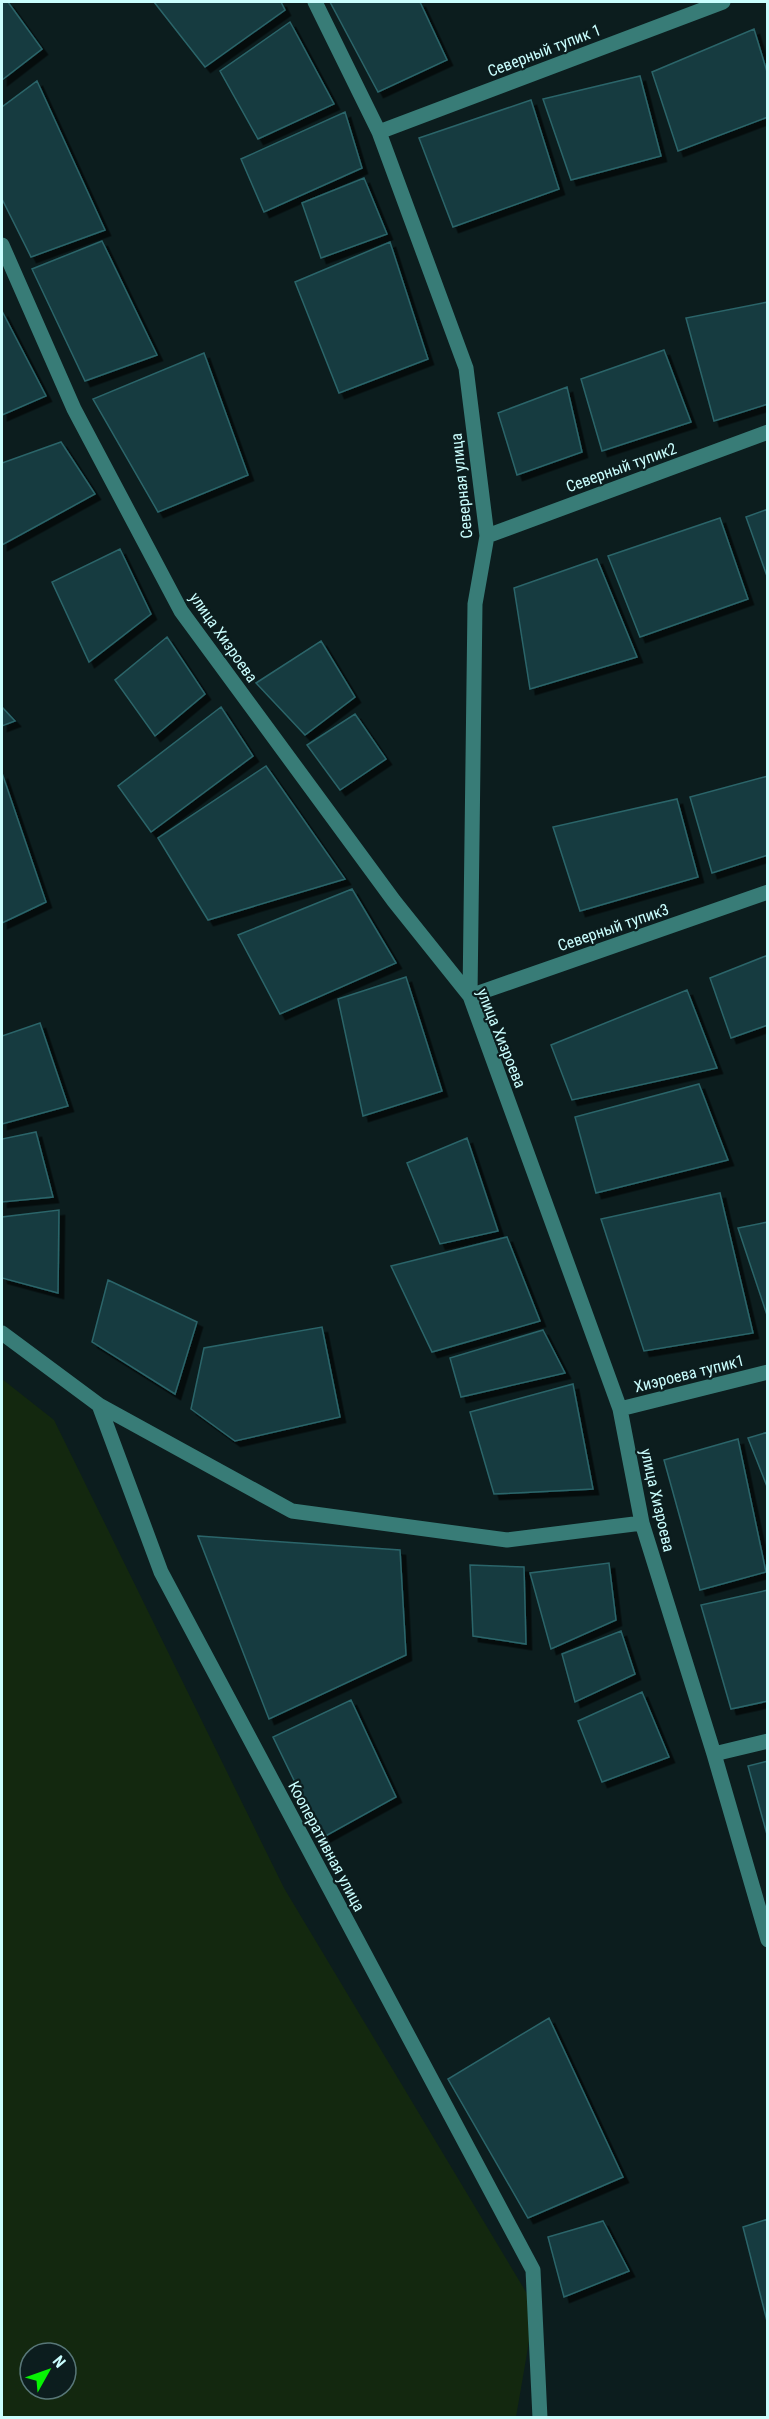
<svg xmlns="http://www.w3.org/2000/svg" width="769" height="2419" font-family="'Roboto Condensed',sans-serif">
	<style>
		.green { fill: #13280f; fill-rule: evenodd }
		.building { fill: #193b3f; stroke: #2b656a; stroke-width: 1.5; filter: url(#shadow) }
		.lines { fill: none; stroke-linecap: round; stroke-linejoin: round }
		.minor { stroke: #387c77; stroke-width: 15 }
		.labels { text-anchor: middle; stroke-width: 4.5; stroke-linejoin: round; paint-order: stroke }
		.street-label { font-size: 16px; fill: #cafefe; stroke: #0c1d1e }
	</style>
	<defs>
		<filter id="shadow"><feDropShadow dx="5.5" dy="5.5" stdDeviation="0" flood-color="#0009"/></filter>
	</defs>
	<rect width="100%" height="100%" fill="#0c1d1e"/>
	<!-- green -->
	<path class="green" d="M2,1379l52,41 230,468 251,419 -19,110h-514zM30,2353h36v36h-36z"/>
	<!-- building -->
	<path class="building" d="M2,2h6l34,47 -40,31z
		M154,2h127l4,8 -80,57z
		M330,2h90l27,58 -69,32z
		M290,22l44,82 -76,35 -38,-68z
		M754,29l14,46v42l-90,34 -26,-79z
		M640,76l21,80 -90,24 -28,-81z
		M37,81l68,149 -74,27 -29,-58v-92z
		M531,100l28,89 -106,38 -34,-89z
		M345,112l17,56 -98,44 -23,-53z
		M364,178l23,56 -66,24 -19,-55z
		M102,241l55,114 -72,26 -53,-112z
		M390,242l38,117 -89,34 -44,-111z
		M768,302v102l-54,17 -28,-103z
		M2,311l44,85 -44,19z
		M664,350l27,72 -89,29 -21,-72z
		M204,353l44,122 -90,37 -65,-113z
		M567,387l15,65 -65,23 -19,-62z
		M61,442l34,52 -93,51v-82z
		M768,509v70l-22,-62z
		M720,518l28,81 -108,38 -32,-81z
		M120,549l31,65 -62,48 -37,-80z
		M597,559l40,98 -107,32 -16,-101z
		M167,637l38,57 -50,42 -40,-56z
		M321,641l34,56 -50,38 -49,-52z
		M2,707l13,14 -13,5z
		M221,707l32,49 -102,76 -33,-46z
		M355,714l31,45 -46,31 -33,-45z
		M266,766l79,113 -137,41 -50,-82z
		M2,773l44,129 -44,21z
		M768,776v79l-56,18 -22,-76z
		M677,799l21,78 -118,34 -27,-84z
		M352,889l44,74 -116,51 -42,-79z
		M768,955v70l-37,13 -21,-60z
		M406,977l36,114 -79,25 -25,-117z
		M687,990l30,78 -145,32 -21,-55z
		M40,1023l28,83 -66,18v-88z
		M699,1084l29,76 -132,33 -21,-76z
		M36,1132l17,65 -51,5v-63z
		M467,1138l31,93 -58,13 -33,-81z
		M720,1193l33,140 -109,18 -43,-132z
		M59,1210l-1,83 -56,-15v-61z
		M768,1222v96l-30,-90z
		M507,1237l33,84 -108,31 -41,-86z
		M108,1280l89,42 -22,72 -83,-52z
		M322,1327l18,90 -105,24 -44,-32 13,-61z
		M543,1330l22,43 -104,24 -11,-39z
		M573,1384l20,105 -99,5 -24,-82z
		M768,1432v57l-20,-51z
		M738,1439l28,133 -66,18 -36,-130z
		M198,1536l202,14 6,105 -137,64z
		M609,1563l7,57 -65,29 -21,-76z
		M470,1565l54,2 2,77 -53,-8z
		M768,1590v111l-37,8 -30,-104z
		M621,1631l14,43 -60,28 -13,-48z
		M642,1692l27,65 -67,25 -24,-61z
		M351,1700l45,97 -74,41 -49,-101z
		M768,1761v77l-20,-72z
		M549,2018l74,159 -95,41 -80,-139z
		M768,2219v106l-25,-98z
		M603,2221l26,50 -65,26 -16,-60z"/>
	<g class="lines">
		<!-- minor -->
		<path class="minor" d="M315,2l64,130 87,236 21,168 -12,68 -5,392
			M379,132l344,-130
			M2,245l72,164 107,202 213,290 76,95 150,413 22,114 72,231 54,186
			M487,536l281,-104
			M470,996l298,-104
			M2,1333l97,72 62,167 372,698 7,148
			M99,1405l193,106 215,29 135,-17
			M620,1409l148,-37
			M714,1754l54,-13"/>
	</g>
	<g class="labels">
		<!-- street labels -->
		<g class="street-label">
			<text transform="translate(544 50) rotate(-21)" y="6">Северный тупик 1</text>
			<text transform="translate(621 467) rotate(-20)" y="6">Северный тупик2</text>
			<text transform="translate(461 486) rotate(-96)" y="6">Северная улица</text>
			<text transform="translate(224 637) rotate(55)" y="6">улица Хизроева</text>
			<text transform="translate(613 927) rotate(-19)" y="6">Северный тупик3</text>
			<text transform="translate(502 1038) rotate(68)" y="6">улица Хизроева</text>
			<text transform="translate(689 1373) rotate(-14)" y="6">Хиэроева тупик1</text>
			<text transform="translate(658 1500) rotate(77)" y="6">улица Хизроева</text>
			<text transform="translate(327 1846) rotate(62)" y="6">Кооперативная улица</text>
		</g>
	</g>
	<!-- border -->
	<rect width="769" height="2419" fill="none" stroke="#cafefe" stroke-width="6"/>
	<!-- north arrow -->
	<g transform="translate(48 2371) rotate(50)"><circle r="28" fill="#0c1d1e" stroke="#587778" stroke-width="1.5"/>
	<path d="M0-4.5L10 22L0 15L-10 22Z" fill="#08f104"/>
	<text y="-9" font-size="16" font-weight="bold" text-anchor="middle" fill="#cafefe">N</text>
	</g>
</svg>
